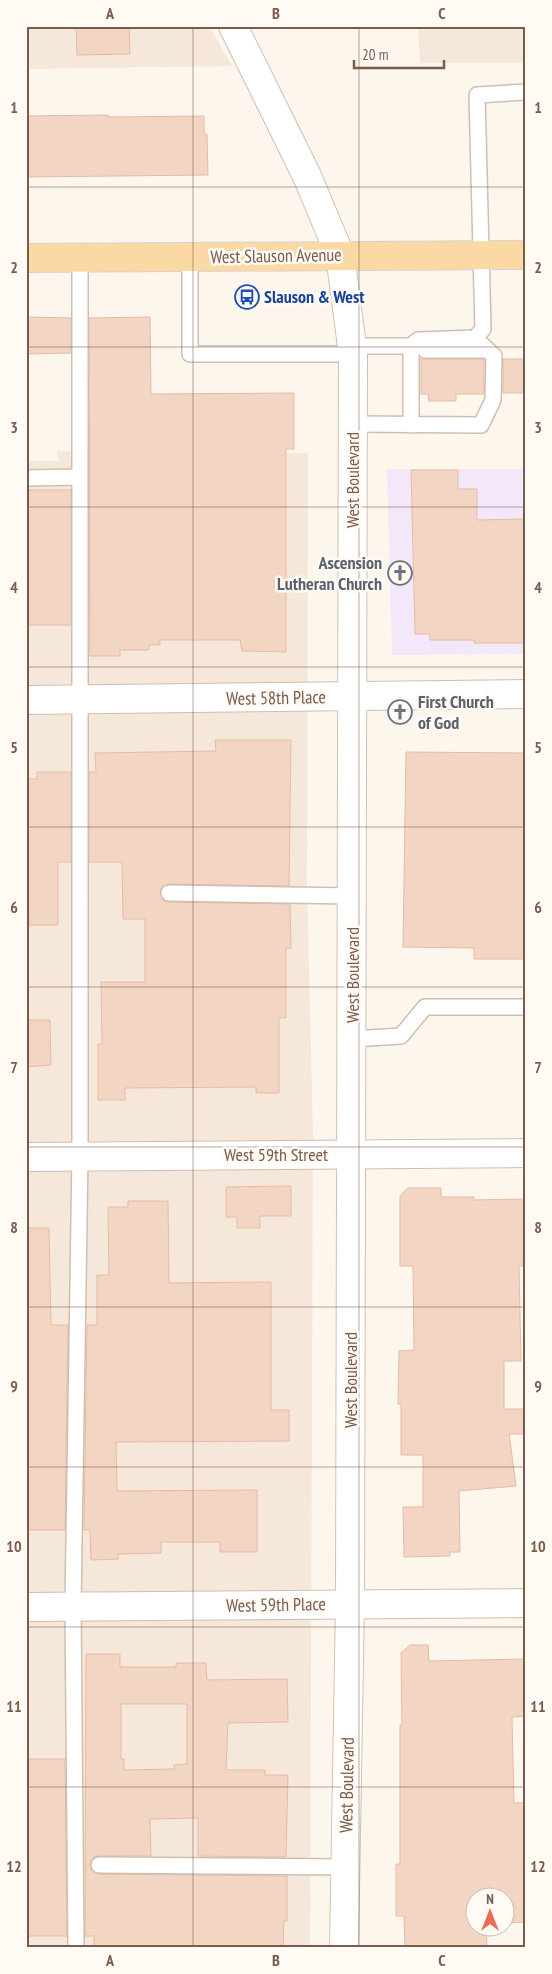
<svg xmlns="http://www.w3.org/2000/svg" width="552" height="1974" font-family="'PT Sans Narrow',sans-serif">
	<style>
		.residential { fill: #f5e8da }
		.education { fill: #f3e8fa }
		.building { fill: #f3d5c3; stroke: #e6bba3; fill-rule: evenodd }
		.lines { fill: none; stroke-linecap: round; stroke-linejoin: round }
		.service-casing { stroke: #d1beb0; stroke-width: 18 }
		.minor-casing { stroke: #d1beb0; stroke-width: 30 }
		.tertiary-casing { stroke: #d1beb0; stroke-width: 30 }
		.secondary-casing { stroke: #d6c0b0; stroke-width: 30 }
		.primary-casing { stroke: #dad1cd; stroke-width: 30 }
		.service { stroke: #fff; stroke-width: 15 }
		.minor { stroke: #fff; stroke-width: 28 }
		.tertiary { stroke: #fff; stroke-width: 28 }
		.secondary { stroke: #fff; stroke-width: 28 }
		.primary { stroke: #fbd9a5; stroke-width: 28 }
		.grid { fill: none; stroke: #7a5c4d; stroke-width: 1; stroke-opacity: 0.55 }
		.labels { text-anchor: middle; stroke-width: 5; stroke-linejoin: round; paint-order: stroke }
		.street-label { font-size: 18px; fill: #7a5c4d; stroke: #fffaf3 }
		.transit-label { font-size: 18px; font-weight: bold; fill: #164399; stroke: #fffaf3; text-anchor: start }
		.worship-label { font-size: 18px; font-weight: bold; fill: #5b616d; stroke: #fffaf3; text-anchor: end }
		.neatline { fill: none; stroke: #7a5c4d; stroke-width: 2 }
		.grid-label { font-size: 16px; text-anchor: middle; font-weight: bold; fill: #7a5c4d }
	</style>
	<rect width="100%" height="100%" fill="#fdf6ec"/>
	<!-- residential -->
	<path class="residential" d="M26,26h183l23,40 -206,3z
		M418,26h108v37h-106z
		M57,451l251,2 -1,431 6,250 -3,814h-284v-1487h33z"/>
	<!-- education -->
	<path class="education" d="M387,469h139v185l-134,1z"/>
	<!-- building -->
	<path class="building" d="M76,26h53l1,28 -53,1z
		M108,115v2l96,-1v18h3l1,41 -182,2v-61z
		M26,317l45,1v35l-45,1z
		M150,317l1,77 143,-1v56h-8v203l-44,-1 -2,-11h-80v5h-11v5h-29v6h-30l-1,-338z
		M421,359h63v35h-28v7h-27l-1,-7h-7z
		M503,359h23v34h-23z
		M411,470h47v19h19v31l49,-1v124h-52v-3h-44v-6h-15z
		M26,490h45v135h-45z
		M215,740h76l-2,146 -120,-2 -8,4 -1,5 4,8 5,1 121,2 1,44h-5v70h-7v75h-23v-6l-131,1v12h-27v-56h4l-1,-62h44v-63h-22l-1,-57h-33v-90h7l-1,-19 121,-2z
		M406,752l120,1v206h-52v-11l-71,-1z
		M37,772h34v90h-13v63h-29l-3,-146h11z
		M26,1020h24l1,45 -25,2z
		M291,1186v30h-31v12h-23v-11h-11v-30z
		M408,1188h33v9h33v3l52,-1 -3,67h-4l2,95h-17v48h22v25h-17l7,52 -57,5 1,61h-10v4l-46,1 -1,-50h20v-52h-22v-51h-3l1,-53 15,-1 -1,-84h-13v-70z
		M128,1201h40l1,82 102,-1v128h18v31l-173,1 1,49 140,-1v62h-37v-10h-59v11l-43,1v5l-27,1 -1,-30h-6l3,-205h10v-50h12l-1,-68h20z
		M26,1228h23l2,97h17l-3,205h-39z
		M410,1645h18l1,16 97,-2v57l-14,1 2,86h12v119l-22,1v-27h-30v30h12l1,22h-82l-1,-32h-8v-52h4v-139h2l-1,-72z
		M86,1654h34v13h56v-4h30l1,17 80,-1 1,43 -60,1 -2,47h39v5h23l-2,82 -88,-1v-38l-48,1 1,37h-52l-5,1 -4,7 1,6 8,4 188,2v45h-3l-1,27h-189v-12h-9zM121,1704h66v60l-13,1v4l-50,1v-11h-3z
		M26,1759h39l2,177h-41z"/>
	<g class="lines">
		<!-- service casing -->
		<g class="service-casing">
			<path id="service" d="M190,257v97h163
				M352,346h59l7,-6 57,-2 8,-9 -6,-234 49,-3
				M411,346v79
				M425,350h61
				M353,424l128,1 12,-25 1,-44 -19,-18
				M26,478l54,-1
				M169,893l184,3
				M352,1039l49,-3 24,-29h101
				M99,1865l247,2
				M76,1948l-3,-342 7,-450v-899"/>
		</g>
		<!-- minor casing -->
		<g class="minor-casing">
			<path id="minor" d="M26,700l500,-6
				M26,1157l500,-4
				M26,1607l500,-4"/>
		</g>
		<!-- tertiary casing -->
		<g class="tertiary-casing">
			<path id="tertiary" d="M233,26l74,150 33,79"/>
		</g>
		<!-- secondary casing -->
		<g class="secondary-casing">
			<path id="secondary" d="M340,255l13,99 -3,1250 -6,344"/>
		</g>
		<!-- primary casing -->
		<g class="primary-casing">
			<path id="primary" d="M26,258l500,-3"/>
		</g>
		<!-- service -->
		<use href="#service" class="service"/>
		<!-- minor -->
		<use href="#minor" class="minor"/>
		<!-- tertiary -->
		<use href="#tertiary" class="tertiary"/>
		<!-- secondary -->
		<use href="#secondary" class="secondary"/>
		<!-- primary -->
		<use href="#primary" class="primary"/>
	</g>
	<!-- grid -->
	<path class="grid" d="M193,26v1922M359,26v1922M26,187h500M26,347h500M26,507h500M26,667h500M26,827h500M26,987h500M26,1147h500M26,1307h500M26,1467h500M26,1627h500M26,1787h500"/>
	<!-- icons -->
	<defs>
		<g id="bus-ring" transform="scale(1.25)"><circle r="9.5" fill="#fffaf3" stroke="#1a4fb4" stroke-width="1.5"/><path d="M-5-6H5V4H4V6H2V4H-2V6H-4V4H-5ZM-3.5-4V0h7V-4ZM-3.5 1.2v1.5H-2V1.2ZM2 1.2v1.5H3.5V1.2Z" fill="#1a4fb4"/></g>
		<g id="church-ring" transform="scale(1.25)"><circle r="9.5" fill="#fffaf3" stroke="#6b7280" stroke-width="1.5"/><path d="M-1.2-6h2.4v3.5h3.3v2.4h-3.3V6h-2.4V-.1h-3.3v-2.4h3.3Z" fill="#6b7280"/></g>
	</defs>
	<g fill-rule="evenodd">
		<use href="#bus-ring" x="247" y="297"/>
		<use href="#church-ring" x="400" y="573"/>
		<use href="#church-ring" x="400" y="712"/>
	</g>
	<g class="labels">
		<!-- street labels -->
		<g class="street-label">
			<text transform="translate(276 256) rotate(-1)" y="6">West Slauson Avenue</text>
			<text transform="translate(353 480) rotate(-90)" y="6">West Boulevard</text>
			<text transform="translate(276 698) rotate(-1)" y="6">West 58th Place</text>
			<text transform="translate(353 975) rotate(-90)" y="6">West Boulevard</text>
			<text x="276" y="1161">West 59th Street</text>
			<text transform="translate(351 1380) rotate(-90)" y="6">West Boulevard</text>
			<text transform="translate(276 1605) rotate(-1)" y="6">West 59th Place</text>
			<text transform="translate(347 1785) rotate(-89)" y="6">West Boulevard</text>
		</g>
		<!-- transit labels -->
		<g class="transit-label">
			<text x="264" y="303">Slauson &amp; West</text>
		</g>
		<!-- worship labels -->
		<g class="worship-label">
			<text x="382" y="569">Ascension<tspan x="382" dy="21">Lutheran Church</tspan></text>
			<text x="418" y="708" text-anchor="start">First Church<tspan x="418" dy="21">of God</tspan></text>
		</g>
	</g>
	<!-- border -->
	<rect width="552" height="1974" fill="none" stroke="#fffaf3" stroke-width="55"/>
	<!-- north arrow -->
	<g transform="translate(490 1912)"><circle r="24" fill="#fffaf3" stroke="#cabbb1"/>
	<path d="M0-4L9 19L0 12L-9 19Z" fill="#e76f51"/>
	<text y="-8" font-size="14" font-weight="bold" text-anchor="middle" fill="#7a5c4d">N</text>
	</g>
	<!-- scale -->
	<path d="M354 60v8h90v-8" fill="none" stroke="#7a5c4d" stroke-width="2.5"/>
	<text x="362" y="60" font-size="15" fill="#7a5c4d" stroke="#fffaf3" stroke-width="4" paint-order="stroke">20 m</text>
	<rect x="28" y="28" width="496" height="1918" class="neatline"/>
	<g class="grid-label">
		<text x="110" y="19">A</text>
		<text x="276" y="19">B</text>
		<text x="442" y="19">C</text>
		<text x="14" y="113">1</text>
		<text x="538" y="113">1</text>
		<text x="14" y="273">2</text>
		<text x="538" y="273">2</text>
		<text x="14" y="433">3</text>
		<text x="538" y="433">3</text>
		<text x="14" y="593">4</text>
		<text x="538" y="593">4</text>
		<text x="14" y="753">5</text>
		<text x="538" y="753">5</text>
		<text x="14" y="913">6</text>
		<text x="538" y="913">6</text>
		<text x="14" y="1073">7</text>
		<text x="538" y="1073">7</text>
		<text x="14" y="1233">8</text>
		<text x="538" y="1233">8</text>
		<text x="14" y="1392">9</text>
		<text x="538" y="1392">9</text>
		<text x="14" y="1552">10</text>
		<text x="538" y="1552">10</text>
		<text x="14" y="1712">11</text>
		<text x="538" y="1712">11</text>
		<text x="14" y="1872">12</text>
		<text x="538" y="1872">12</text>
		<text x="110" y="1966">A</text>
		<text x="276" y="1966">B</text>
		<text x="442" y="1966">C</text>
	</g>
</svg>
